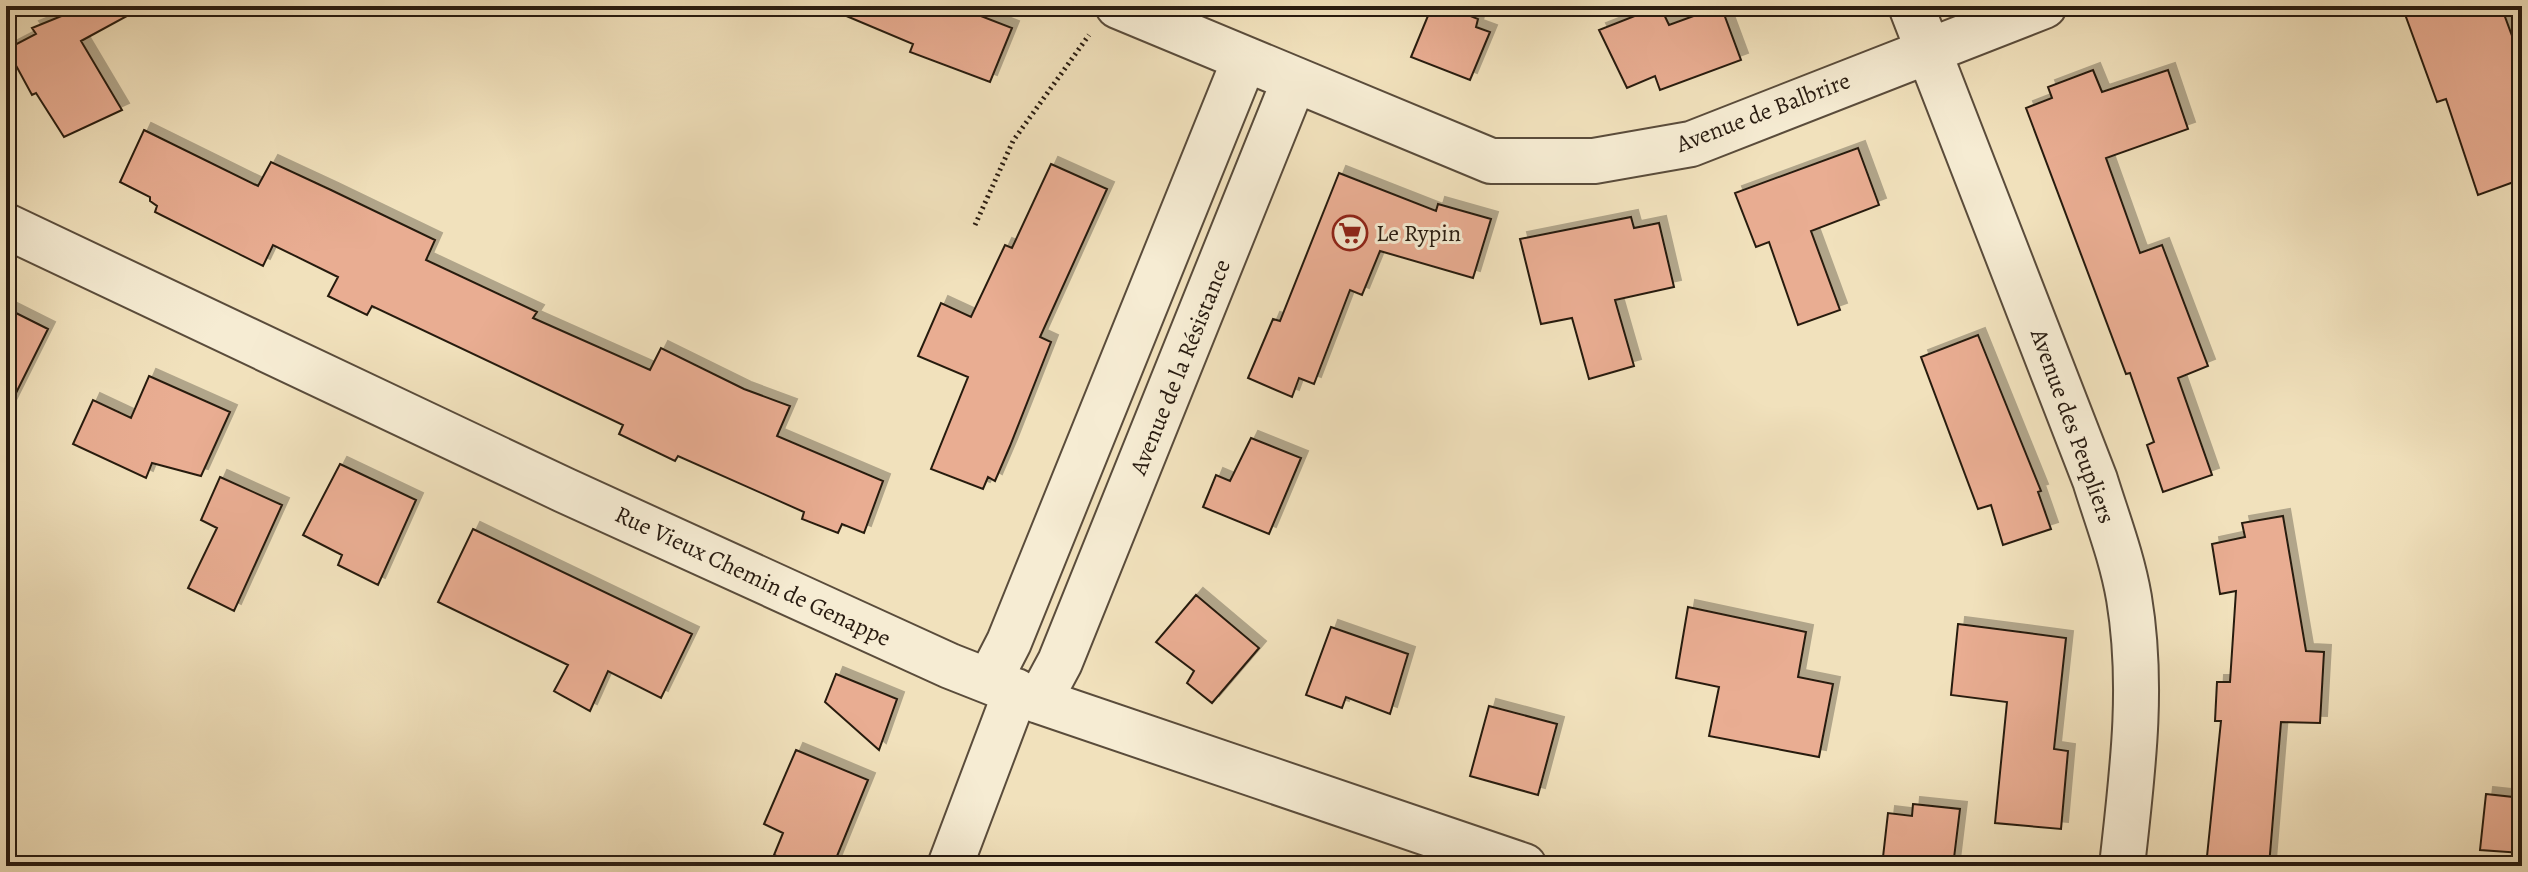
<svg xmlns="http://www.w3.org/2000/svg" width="2528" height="872" font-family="Alegreya,serif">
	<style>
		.building { fill: #e9ad92; stroke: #281b10; stroke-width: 2; filter: url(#shadow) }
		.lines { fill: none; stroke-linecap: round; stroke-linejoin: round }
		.minor-casing { stroke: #5a4c3b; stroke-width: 48 }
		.path { stroke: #281b10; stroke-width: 5; stroke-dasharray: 2 4; stroke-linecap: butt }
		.minor { stroke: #f6ecd3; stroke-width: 44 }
		.labels { text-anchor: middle; stroke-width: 6; stroke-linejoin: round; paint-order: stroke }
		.street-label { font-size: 24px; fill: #281b10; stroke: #f6ecd3 }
		.poi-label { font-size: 24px; fill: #281b10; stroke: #f6ecd3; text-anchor: start }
	</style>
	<defs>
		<filter id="shadow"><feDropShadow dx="7" dy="-7" stdDeviation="0" flood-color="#0004"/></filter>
	</defs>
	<rect width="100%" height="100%" fill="#f1e1bc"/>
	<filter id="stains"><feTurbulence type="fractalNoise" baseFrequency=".0025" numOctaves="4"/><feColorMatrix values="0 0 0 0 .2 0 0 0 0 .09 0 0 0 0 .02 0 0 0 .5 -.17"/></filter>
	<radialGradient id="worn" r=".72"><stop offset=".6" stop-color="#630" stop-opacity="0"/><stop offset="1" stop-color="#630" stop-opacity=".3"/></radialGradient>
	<!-- building -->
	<path class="building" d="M86,6h52l2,3 -59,32 41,69 -58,27 -28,-44 -4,2 -25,-46 29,-15 -4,-6z
		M955,6l57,22 -22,54 -80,-30 3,-8 -88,-37z
		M1432,6h14l32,13 -2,8 14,5 -20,48 -59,-23z
		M1660,6l9,19 52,-19 20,54 -81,30 -5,-14 -28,12 -28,-58z
		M2402,6h99l21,57v116l-44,16 -32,-96 -9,3z
		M2093,70l9,22 66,-22 20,59 -82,29 34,95 22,-8 46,121 -30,12 34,97 -49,17 -16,-47 7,-3 -24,-69 -4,1 -100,-266 26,-10 -4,-11z
		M144,130l114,56 13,-24 60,28 104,50 -9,20 111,52 -4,6 117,52 11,-22 83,41 46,17 -13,30 106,45 -19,52 -22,-9 -4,9 -36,-14 2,-7 -126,-56 -3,5 -56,-27 4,-9 -251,-119 -5,9 -39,-19 10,-19 -65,-32 -10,21 -108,-54 2,-6 -7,-5v-4l-30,-15z
		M1858,148l21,57 -68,26 29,79 -42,15 -29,-83 -13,5 -21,-54z
		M1051,164l56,25 -67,148 11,5 -41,104 -15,35 -7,-4 -5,12 -52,-20 37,-92 -50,-21 23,-53 30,14 34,-72 7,3z
		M1339,173l97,38 2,-7 53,15 -18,59 -93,-27 -18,44 -12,-5 -36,94 -15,-6 -7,19 -44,-19 25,-59 7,2z
		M1631,217l3,11 25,-5 15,64 -59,13 19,66 -45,13 -17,-61 -31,6 -21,-85z
		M6,308l42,21 -42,84z
		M1978,335l63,156 -3,1 13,37 -48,16 -12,-40 -13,4 -57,-152z
		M149,376l81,36 -29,64 -49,-13 -6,15 -73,-34 20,-44 38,18z
		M1251,438l50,20 -32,76 -66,-27 13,-32 14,6z
		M340,464l76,36 -38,85 -40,-20 4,-10 -39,-20z
		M220,477l62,28 -48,106 -46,-23 29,-60 -16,-8z
		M2283,516l23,135 18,1 -4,71 -39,-1 -12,144h-63l15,-145h-6l2,-39h13l6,-91 -16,3 -8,-50 33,-7 -3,-14z
		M473,529l219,105 -31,64 -53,-27 -18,40 -36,-20 14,-26 -130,-63z
		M1196,595l63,53 -47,55 -25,-20 7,-12 -38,-29z
		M1688,607l118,25 -8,45 35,7 -14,73 -110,-21 10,-49 -43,-9z
		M1958,624l108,14 -12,111 14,2 -7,78 -66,-6 12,-121 -56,-7z
		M1331,627l77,27 -18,60 -44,-17 -4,11 -36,-13z
		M836,674l61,25 -18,51 -54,-48z
		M1489,706l68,18 -19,71 -68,-19z
		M796,750l72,30 -35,86h-31l-28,-11 9,-22 -19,-9z
		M2486,794l36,4v55l-42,-3z
		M1913,804l47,5 -7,57h-71l6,-53 24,3z"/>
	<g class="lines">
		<!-- minor casing -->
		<g class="minor-casing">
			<path id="minor" d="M1118,6l373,155h103l97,-17 353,-138
				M1911,6l184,474c12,39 27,77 34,118 15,90 3,178 -7,268
				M6,226l558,264 386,176 89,35 485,165
				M990,679l19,-37 235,-581
				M1039,701l21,-39 234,-581
				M950,866l66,-175"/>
		</g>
		<!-- path -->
		<path class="path" d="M975,225l38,-84 76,-106"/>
		<!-- minor -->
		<use href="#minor" class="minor"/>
	</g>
	<!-- icons -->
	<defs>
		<g id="supermarket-ring" transform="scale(1.8)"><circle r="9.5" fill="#f6ecd3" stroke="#8f2418" stroke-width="1.5"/><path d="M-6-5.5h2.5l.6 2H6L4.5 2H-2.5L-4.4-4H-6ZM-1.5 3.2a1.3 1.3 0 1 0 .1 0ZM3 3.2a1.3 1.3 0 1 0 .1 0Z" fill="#8f2418"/></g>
	</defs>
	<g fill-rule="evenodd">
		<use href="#supermarket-ring" x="1350" y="233"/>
	</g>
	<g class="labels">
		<!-- street labels -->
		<g class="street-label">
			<text transform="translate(1763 112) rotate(-21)" y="8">Avenue de Balbrire</text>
			<text transform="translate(1180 367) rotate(-68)" y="8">Avenue de la Résistance</text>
			<text transform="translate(2073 426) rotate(70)" y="8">Avenue des Peupliers</text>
			<text transform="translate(753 576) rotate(25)" y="8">Rue Vieux Chemin de Genappe</text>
		</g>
		<!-- poi labels -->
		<g class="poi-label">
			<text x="1376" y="241">Le Rypin</text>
		</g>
	</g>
	<!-- margin -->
	<rect width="2528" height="872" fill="none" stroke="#f1e1bc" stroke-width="32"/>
	<rect x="8" y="8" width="2512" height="856" fill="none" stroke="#281b10" stroke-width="4"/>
	<rect x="16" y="16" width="2496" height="840" fill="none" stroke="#281b10" stroke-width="2"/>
	<rect width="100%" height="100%" filter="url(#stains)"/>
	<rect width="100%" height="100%" fill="url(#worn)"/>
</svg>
